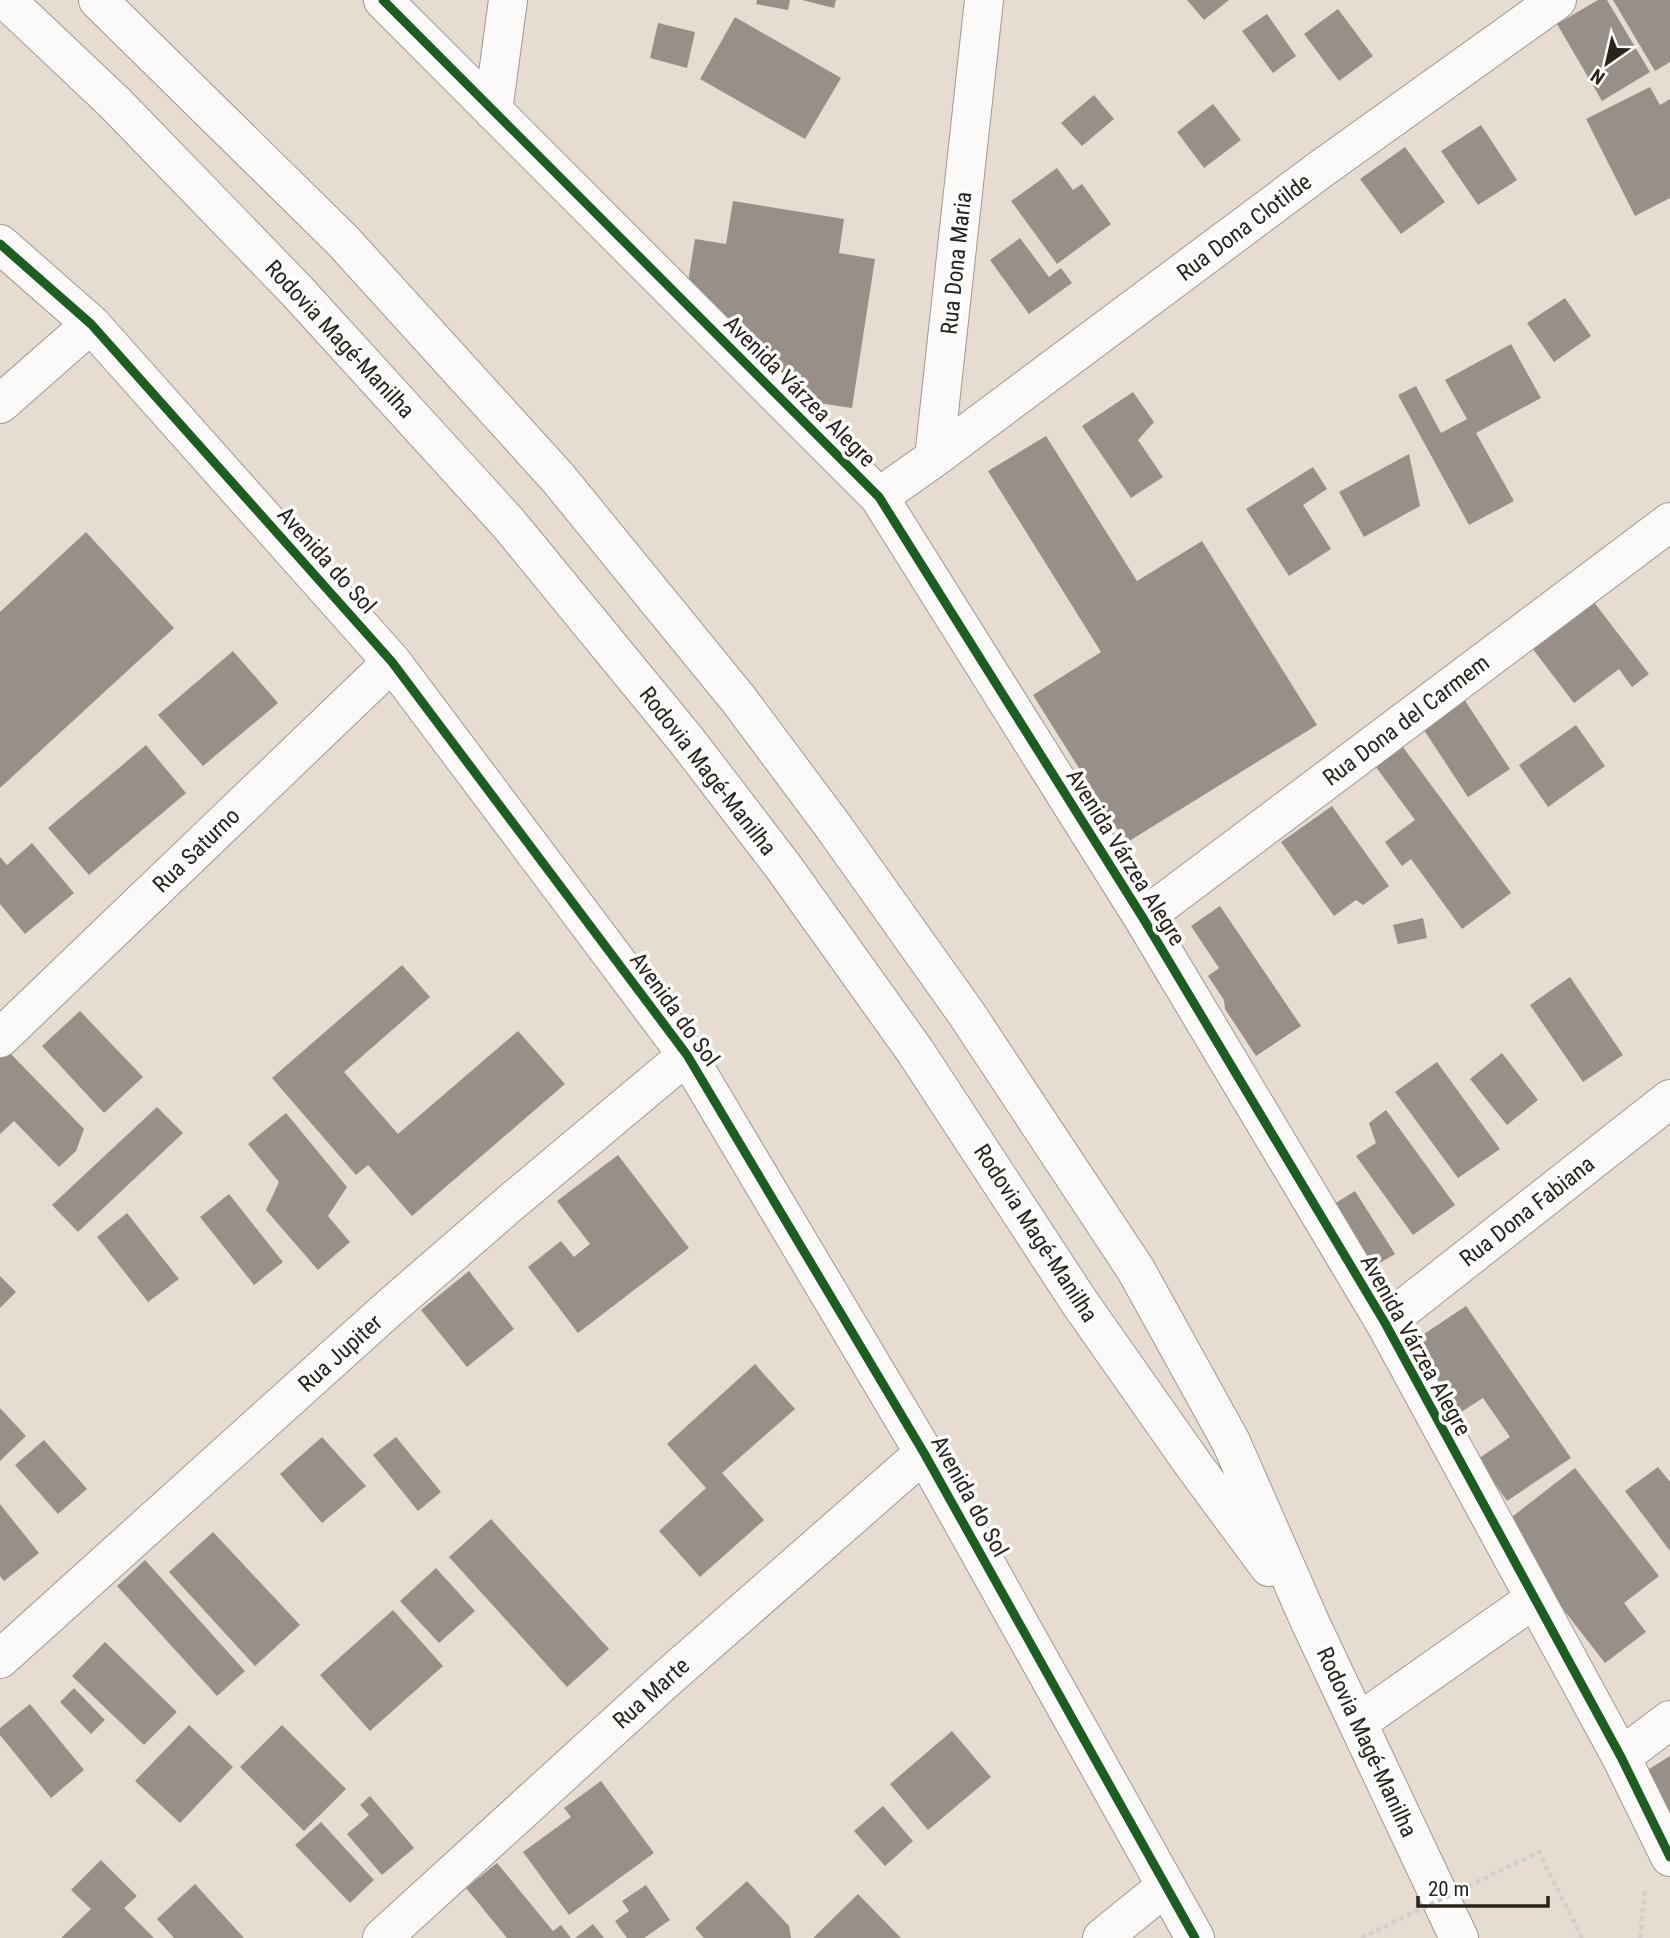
<svg xmlns="http://www.w3.org/2000/svg" width="1670" height="1938" font-family="'Roboto Condensed',sans-serif">
	<style>
		.building { fill: #989088 }
		.lines { fill: none; stroke-linecap: round; stroke-linejoin: round }
		.minor-casing { stroke: #a19991; stroke-width: 40 }
		.highway-casing { stroke: #a19991; stroke-width: 40 }
		.path { stroke: #d2cfcc; stroke-width: 4.5; stroke-dasharray: 5 3.5; stroke-linecap: butt }
		.minor { stroke: #fbfaf8; stroke-width: 38 }
		.highway { stroke: #fbfaf8; stroke-width: 38 }
		.path-bridge { stroke: #d2cfcc; stroke-width: 4.5; stroke-dasharray: 5 3.5; stroke-linecap: butt }
		.cycleway-casing { stroke: #fff; stroke-width: 13 }
		.cycleway { stroke: #1b5e20; stroke-width: 9 }
		.labels { text-anchor: middle; stroke-width: 7; stroke-linejoin: round; paint-order: stroke }
		.street-label { font-size: 23px; fill: #2b241c; stroke: #fff }
	</style>
	<rect width="100%" height="100%" fill="#e7dcd1"/>
	<!-- building -->
	<path class="building" d="M757,0h33l-2,10 -32,-6z
		M802,0h34l-2,8z
		M1187,0h42l-25,20z
		M1598,0h9l43,72 -48,29 -45,-77z
		M1613,0h57v62l-15,9z
		M1338,9l35,47 -34,25 -35,-47z
		M1267,14l29,42 -23,17 -31,-42z
		M735,17l106,61 -36,61 -105,-60z
		M658,23l37,9 -8,36 -37,-10z
		M1650,87l10,18 10,-6v99l-35,18 -49,-97z
		M1094,95l20,24 -32,27 -21,-23z
		M1213,104l28,36 -37,28 -27,-36z
		M1481,125l36,55 -39,25 -37,-54z
		M1405,147l40,55 -44,32 -41,-55z
		M1057,168l16,22 9,-6 29,40 -54,40 -46,-63z
		M733,201l111,18 -5,34 36,6 -23,149 -47,-7 -117,-119 7,-43 31,5z
		M1020,238l29,39 12,-9 11,15 -43,31 -39,-54z
		M1565,298l26,38 -37,26 -27,-39z
		M1511,344l30,54 -65,35 38,68 -45,24 -71,-130 18,-9 25,47 26,-14 -22,-39z
		M1133,392l21,30 -16,18 25,37 -32,21 -49,-72z
		M1046,436l91,145 65,-40 115,184 -191,118 -93,-148 68,-43 -113,-181z
		M1409,454l11,52 -56,31 -25,-45z
		M1313,467l14,22 -24,16 28,44 -42,27 -43,-67z
		M86,532l88,96 -174,160v-176z
		M1590,597l59,77 -17,13 -13,-18 -45,34 -45,-59z
		M233,651l45,52 -75,63 -45,-51z
		M1462,696l48,73 -42,28 -48,-73z
		M1576,725l29,41 -57,41 -29,-42z
		M1400,743l111,150 -49,36 -51,-70 -9,7 -17,-24 30,-22 -42,-57z
		M146,745l40,48 -97,82 -41,-47z
		M1332,806l57,80 -26,19 -7,-5 -22,16 -53,-74z
		M32,843l42,50 -49,41 -25,-30v-47l7,8z
		M1220,906l81,120 -45,30 -31,-47 -1,-9 -16,-24 11,-8 -28,-42z
		M1423,918l4,20 -29,6 -5,-19z
		M402,965l28,32 -86,75 54,62 120,-103 47,53 -153,132 -44,-51 -12,10 -84,-97z
		M1570,977l53,78 -40,27 -53,-77z
		M80,1011l63,66 -39,36 -62,-67z
		M6,1049l78,80 -8,22 -17,16 -45,-46 -14,13v-79z
		M1502,1053l36,47 -31,25 -37,-46z
		M1437,1062l63,87 -42,29 -63,-86z
		M157,1107l26,26 -105,99 -26,-27z
		M1386,1110l69,95 -42,30 -57,-79 20,-13 -7,-20z
		M286,1113l61,74 -19,29 22,26 -32,28 -52,-60 13,-28 -31,-38z
		M618,1155l71,93 -111,85 -50,-66 33,-26 13,16 16,-13 -33,-43z
		M1355,1191l40,63 -29,17 -40,-62z
		M229,1194l54,68 -29,23 -54,-68z
		M127,1213l52,66 -31,23 -51,-65z
		M469,1271l45,58 -47,38 -46,-57z
		M0,1276l16,16 -16,16z
		M1466,1306l105,152 -64,43 -29,-42 32,-22 -27,-39 -22,14 -49,-70z
		M755,1364l40,45 -73,64 42,47 -64,57 -41,-46 47,-43 -39,-44z
		M0,1408l26,28 -26,25z
		M322,1437l44,49 -44,37 -42,-49z
		M396,1437l45,55 -23,19 -45,-56z
		M44,1440l43,49 -29,25 -43,-49z
		M1658,1467l12,15v69l-45,-60z
		M1575,1468l84,108 -35,27 22,29 -41,31 -106,-136z
		M0,1504l39,49 -35,28 -4,-5z
		M491,1519l118,130 -42,38 -118,-130z
		M213,1532l87,93 -45,41 -86,-94z
		M145,1560l100,111 -28,25 -100,-110z
		M436,1568l39,43 -36,32 -39,-42z
		M393,1610l50,56 -73,65 -50,-56z
		M105,1642l72,70 -33,33 -72,-69z
		M74,1688l31,32 -14,14 -31,-32z
		M30,1704l54,66 -33,28 -51,-63v-7z
		M189,1725l44,42 -53,56 -45,-42z
		M282,1725l64,64 -42,42 -64,-64z
		M952,1731l39,46 -63,53 -38,-46z
		M1670,1756v68l-32,-48z
		M601,1781l53,72 -85,62 -46,-63 48,-35 -7,-9z
		M370,1796l44,52 -32,27 -35,-41 22,-19 -9,-10z
		M883,1806l30,35 -28,25 -31,-35z
		M321,1822l53,58 -24,23 -55,-58z
		M101,1860l36,36 -13,12 30,30h-93l30,-29 -20,-19z
		M497,1863l56,68 8,-6 10,13h-64l-41,-50z
		M747,1881l42,45 2,12h-87l-9,-10z
		M195,1884l49,54h-70l-17,-19z
		M646,1885l24,35 -26,18h-17l-12,-17 14,-10 -7,-10z
		M858,1894l43,44h-88z
		M593,1924l11,14h-29z"/>
	<g class="lines">
		<!-- minor casing -->
		<g class="minor-casing">
			<path id="minor" d="M383,0l496,497 264,421 242,405 236,434 49,100
				M493,111l15,-111
				M0,244l91,80 301,338 295,393 237,398 271,485
				M0,404l91,-80
				M934,458l387,-289 236,-169
				M879,497l55,-39 50,-458
				M1143,918l527,-396
				M0,1038l392,-376
				M1385,1323l285,-224
				M0,1659l387,-349 121,-105 179,-150
				M1359,1722l175,-123
				M1621,1757l49,-37
				M382,1938l282,-257 260,-228
				M1102,1938l64,-52"/>
		</g>
		<!-- highway casing -->
		<g class="highway-casing">
			<path id="highway" d="M6,0l109,103 181,187 213,234 178,217 95,124 133,186 165,252 113,161 76,103
				M98,0l245,241 215,237 181,222 94,126 133,187 170,257 95,172 79,180 149,316"/>
		</g>
		<!-- path -->
		<path class="path" d="M1640,1938l5,-49"/>
		<!-- minor -->
		<use href="#minor" class="minor"/>
		<!-- highway -->
		<use href="#highway" class="highway"/>
		<!-- path-bridge -->
		<path class="path-bridge" d="M1361,1938l178,-86 43,86"/>
		<!-- cycleway casing -->
		<g class="cycleway-casing">
			<path id="cycleway" d="M383,0l496,497 264,421 242,405 236,434 49,100
				M0,244l91,80 301,338 295,393 237,398 271,485"/>
		</g>
		<!-- cycleway -->
		<use href="#cycleway" class="cycleway"/>
	</g>
	<g class="labels">
		<!-- street labels -->
		<g class="street-label">
			<text transform="translate(1244 227) rotate(-37)" y="8">Rua Dona Clotilde</text>
			<text transform="translate(956 263) rotate(-84)" y="8">Rua Dona Maria</text>
			<text transform="translate(340 339) rotate(47)" y="8">Rodovia Magé-Manilha</text>
			<text transform="translate(800 391) rotate(45)" y="8">Avenida Várzea Alegre</text>
			<text transform="translate(327 560) rotate(48)" y="8">Avenida do Sol</text>
			<text transform="translate(1406 720) rotate(-37)" y="8">Rua Dona del Carmem</text>
			<text transform="translate(708 771) rotate(52)" y="8">Rodovia Magé-Manilha</text>
			<text transform="translate(196 850) rotate(-44)" y="8">Rua Saturno</text>
			<text transform="translate(1126 857) rotate(58)" y="8">Avenida Várzea Alegre</text>
			<text transform="translate(675 1009) rotate(54)" y="8">Avenida do Sol</text>
			<text transform="translate(1527 1211) rotate(-38)" y="8">Rua Dona Fabiana</text>
			<text transform="translate(1036 1233) rotate(57)" y="8">Rodovia Magé-Manilha</text>
			<text transform="translate(1416 1345) rotate(61)" y="8">Avenida Várzea Alegre</text>
			<text transform="translate(340 1353) rotate(-42)" y="8">Rua Jupiter</text>
			<text transform="translate(970 1496) rotate(61)" y="8">Avenida do Sol</text>
			<text transform="translate(651 1693) rotate(-42)" y="8">Rua Marte</text>
			<text transform="translate(1367 1742) rotate(65)" y="8">Rodovia Magé-Manilha</text>
		</g>
	</g>
	<!-- north arrow -->
	<g transform="translate(1607 63) rotate(214)" stroke="#ffffff" stroke-width="5" paint-order="stroke">
	<path d="M0-5L12 26L0 18L-12 26Z" fill="#2b241c"/>
	<text y="-10" font-size="19" font-weight="bold" text-anchor="middle" fill="#2b241c">N</text>
	</g>
	<!-- scale -->
	<path d="M1418 1896v10h130v-10" fill="none" stroke="#2b241c" stroke-width="3.5"/>
	<text x="1428" y="1896" font-size="21" fill="#2b241c" stroke="#ffffff" stroke-width="5" paint-order="stroke">20 m</text>
</svg>
